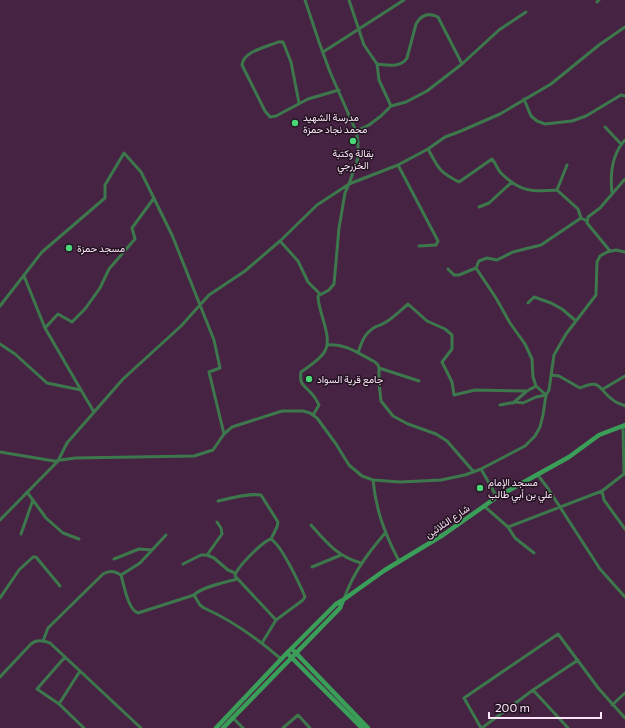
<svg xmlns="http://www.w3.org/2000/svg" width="625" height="728" font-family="Commissioner,Vazirmatn,sans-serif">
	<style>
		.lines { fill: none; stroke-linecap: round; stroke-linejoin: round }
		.street { stroke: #3d784d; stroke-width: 3 }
		.secondary { stroke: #3a9e59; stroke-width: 4.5 }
		.poi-dot { fill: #49d778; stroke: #231321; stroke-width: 1.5 }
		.labels { text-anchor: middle; stroke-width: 3; stroke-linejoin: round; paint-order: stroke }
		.poi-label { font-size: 10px; fill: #fce5f8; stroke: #231321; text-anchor: start }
		.street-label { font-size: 10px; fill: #fce5f8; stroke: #231321 }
	</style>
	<rect width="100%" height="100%" fill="#462343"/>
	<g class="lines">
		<!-- street -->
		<path class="street" d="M305,0l14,42 11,30 26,59 2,11v16l-9,26 -4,9 -6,35 -5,56 -5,6 -11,6c0,16 15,41 7,55 -5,9 -16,15 -24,21 -2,13 3,13 11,22 3,3 5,7 7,11l-6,10
			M349,0l15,45 13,19 2,16 12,26
			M597,2l2,-2
			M323,52l81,-52
			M377,64c10,1 24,4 30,-6l9,-34c5,-9 12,-12 22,-7l24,47
			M524,99l7,17 6,5 8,3 27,-3 14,-5 35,-21 4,1
			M299,103l-8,-41 -8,-20h-5c-11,5 -35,9 -36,23l23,46 5,6 6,-1 32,-17 31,-9
			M605,127l16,17
			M356,131l13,-6 12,-9 10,-10 15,-4 21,-11 35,-27 37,-34 27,-18
			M428,149c11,20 11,23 31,33l33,-23c4,4 5,11 10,15 18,18 31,18 55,16
			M398,165l40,76 -2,4 -17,1
			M567,165l-10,25 21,19 3,9 6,3
			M612,193c-2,-18 0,-39 13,-53
			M479,207l10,-4 23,-21
			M280,241l18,20 10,21 12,12
			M610,251l-23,-28 1,-6 12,-9 25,-29
			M476,268l20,30 14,25 15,21 7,15 1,18 3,9
			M448,269l6,6h5l17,-7 3,-7 8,-3 10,2 16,-8 28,-7 40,-27
			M24,276l21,52
			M528,303l6,-6 17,6 11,6 14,12
			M0,306l42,-54 63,-54v-13l19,-32 17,19 31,63 42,105 6,28 -11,4 15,62
			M0,344l15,10 32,29 34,7 13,22
			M327,345c19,-2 32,9 48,17l3,3 1,3v15l2,18 12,15 15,8 28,10 11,7 26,30
			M358,353c4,-12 6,-19 17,-26 4,-2 7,-2 11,-5 8,-5 15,-12 22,-18l19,17 18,8 7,6v14l-10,13 10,20 2,13 21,-5 52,1 -14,12
			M379,368l40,13
			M551,375l8,1 21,12c22,-10 18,2 33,12 3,3 8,4 12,6
			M603,389l22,-13
			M81,390l-36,-62 13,-14 14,8 13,-13 15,-21 9,-19 26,-30 -3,-11 22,-30
			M527,391l9,-5 10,9
			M500,405l16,-3 7,1 13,-6 10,-2
			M0,452l54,9 21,-3 119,-2 19,-6 11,-16 8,-7 50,-16h21l7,2 7,5 19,26 13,21 13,11 11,4 27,2 41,-2 24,-5 16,-6 44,-23 10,-10 5,-9 3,-12 3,-20 3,-5 5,-35 12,-21 30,-39 1,-33 3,-6 7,-4 9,-2 9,2
			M481,469l16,28
			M537,474l10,13 53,82 25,28
			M373,480c3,31 12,54 26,81
			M602,491l2,9 21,29
			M27,492l19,26 17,15 16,6
			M218,501c14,-3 29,-8 43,-6l17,27 -1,5 -6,12
			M484,506l24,21 7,11 19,15
			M0,520l58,-59 9,-18 56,-64 58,-53 28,-31 36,-24 35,-30 37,-36 32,-21 49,-19 30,-16 17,-12 16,-6 39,-17 51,-30 48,-39 26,-18
			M311,525c16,18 26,31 50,38
			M508,527l94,-36 22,-17 -1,-48
			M21,534l12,-34
			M207,555l15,-21 -1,-6 -4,-6
			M114,559l25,-10 13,1
			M183,564l18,-9h6l7,3 14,12 7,3
			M312,567l29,-12
			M121,575l19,-12 26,-28
			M237,579c-11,3 -36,8 -43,16l6,10 4,3c29,13 53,30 77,51
			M0,598l19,-28 14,-13h3l24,29
			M344,599c9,-26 24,-46 42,-67
			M43,641l5,-13 55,-54c7,-4 11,-3 18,1 3,10 7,35 17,38l56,-18
			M262,643l14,-23 -41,-44c1,-8 28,-35 36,-37 11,7 26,40 32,53l2,5 -2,3 -27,20
			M80,671l-21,33 25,24
			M0,677l31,-33c6,-5 12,-3 19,-1l91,85
			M533,690l35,38
			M59,704l-22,-15 28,-32
			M612,705l13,-12
			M232,717l11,11
			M283,728l15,-13 12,13
			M481,728l-17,-30 94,-64 41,55 26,29
			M482,728l51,-38 45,-30"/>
		<!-- secondary -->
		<path class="secondary" d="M294,651l74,77
			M289,655l73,73
			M216,728l71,-75 49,-49 7,-4 42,-30 58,-35 54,-38 72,-40 30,-22 26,-10
			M223,728l117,-120 3,-8"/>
	</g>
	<!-- markers -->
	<g class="poi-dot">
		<circle cx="295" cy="123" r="4"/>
		<circle cx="353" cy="141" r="4"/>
		<circle cx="69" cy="248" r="4"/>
		<circle cx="309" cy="379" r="4"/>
		<circle cx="480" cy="488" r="4"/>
	</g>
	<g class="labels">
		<!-- poi labels -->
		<g class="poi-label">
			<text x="303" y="121">مدرسة الشهيد<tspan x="303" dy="12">محمد نجاد حمزة</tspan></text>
			<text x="353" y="157" text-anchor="middle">بقالة وكتبة<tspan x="353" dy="12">الخزرجي</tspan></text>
			<text x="77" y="252">مسجد حمزة</text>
			<text x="317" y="383">جامع قرية السواد</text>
			<text x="488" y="486">مسجد الإمام<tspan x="488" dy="12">علي بن أبي طالب</tspan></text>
		</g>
		<!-- street labels -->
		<g class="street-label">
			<text transform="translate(447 521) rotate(-34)" y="4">شارع الثلاثين</text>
		</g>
	</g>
	<!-- scale -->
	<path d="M489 712v6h112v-6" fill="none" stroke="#fce5f8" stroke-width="2"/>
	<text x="495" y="712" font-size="12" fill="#fce5f8" stroke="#231321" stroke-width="3" paint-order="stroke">200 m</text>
</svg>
